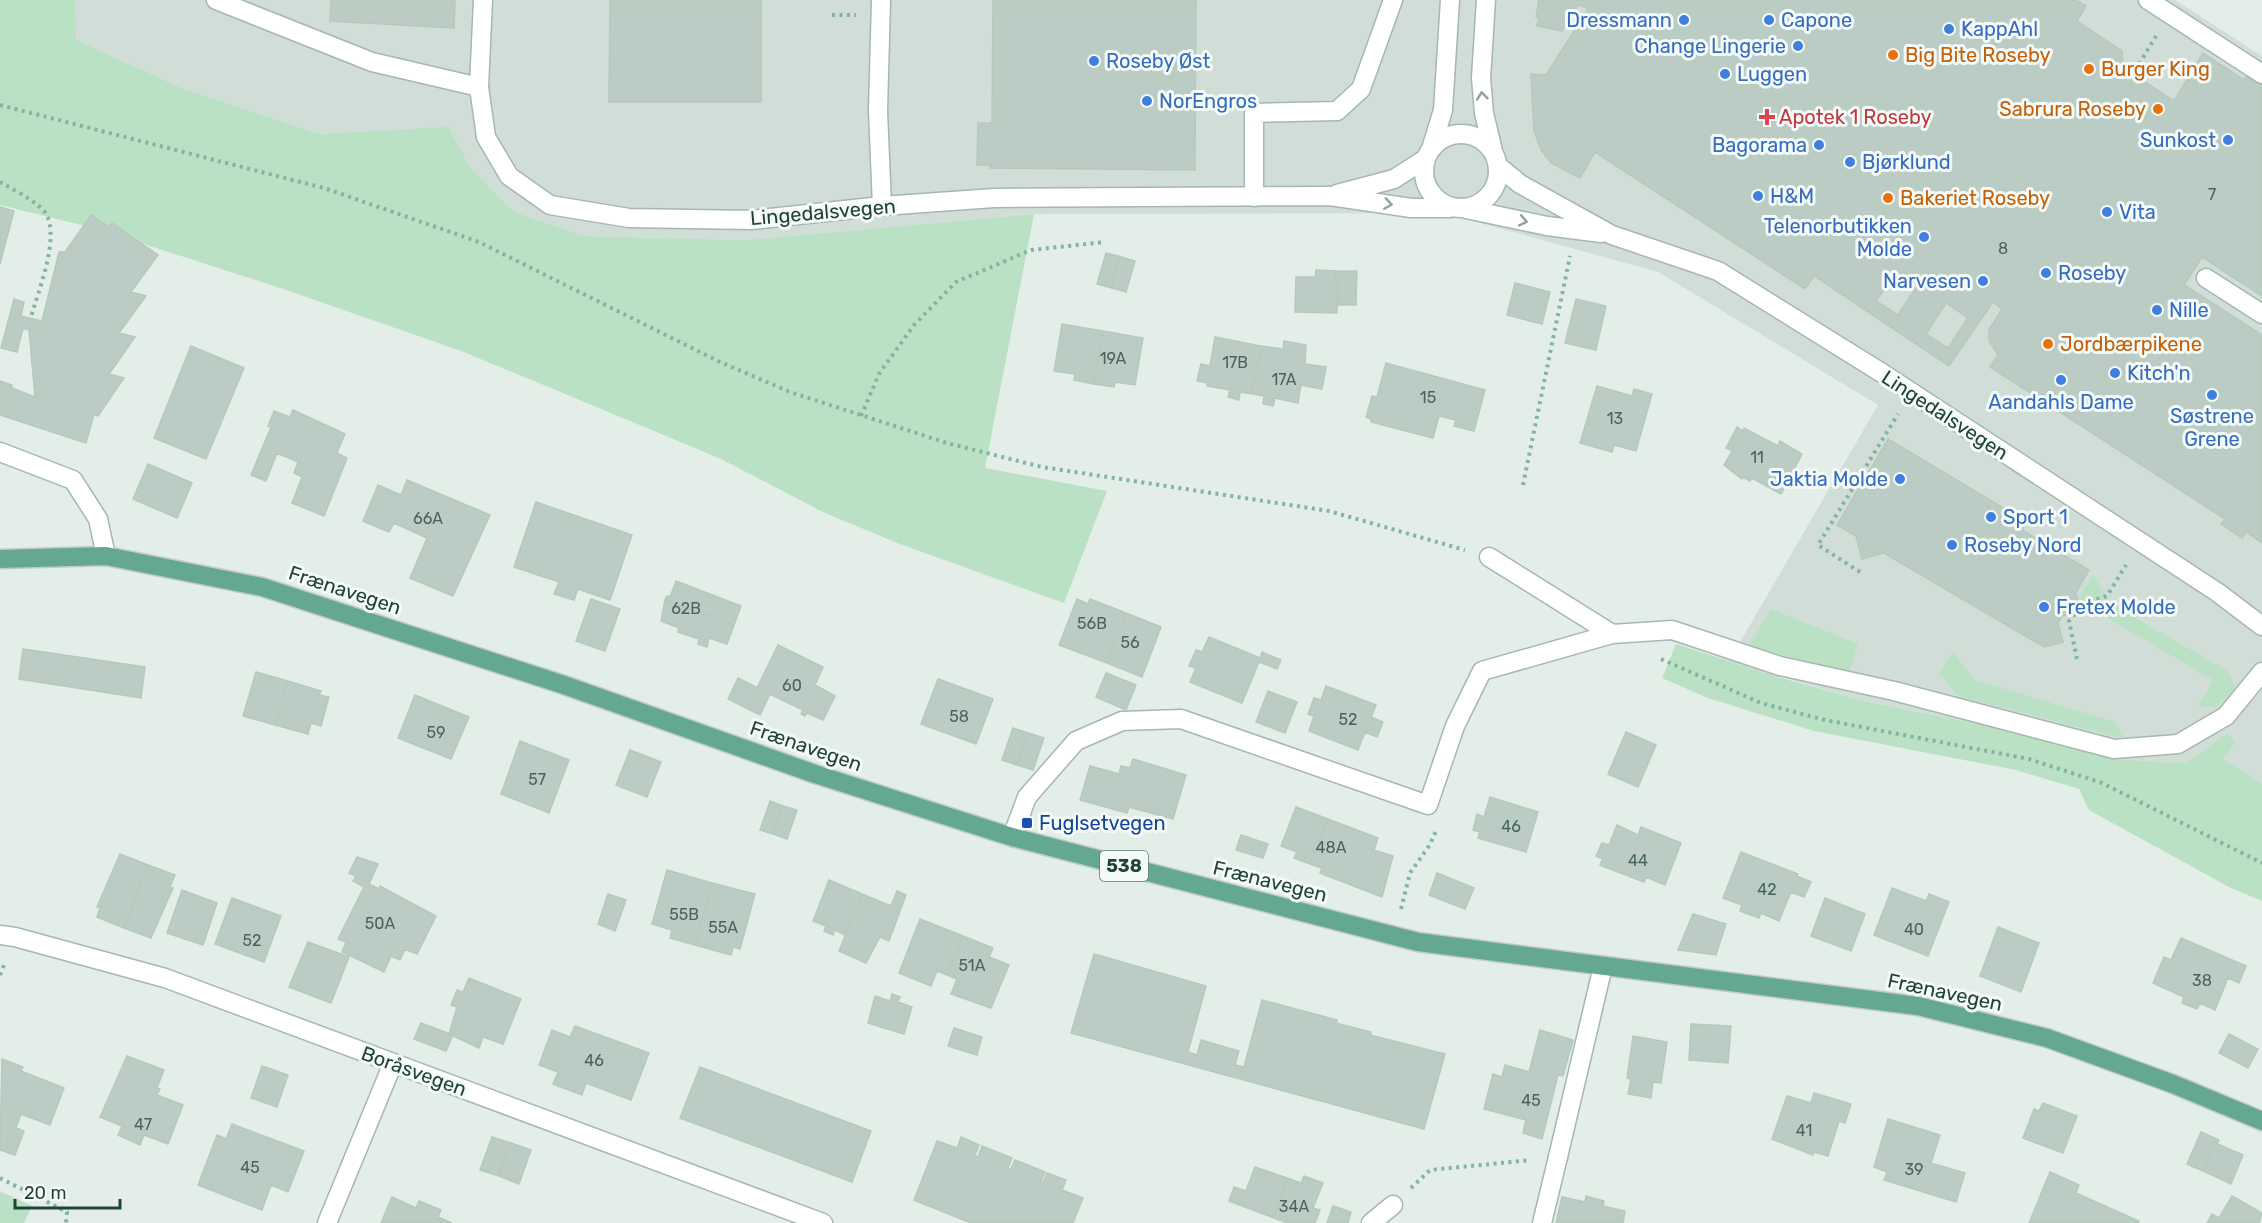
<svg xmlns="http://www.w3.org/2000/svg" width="2262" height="1223" font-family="Rubik,sans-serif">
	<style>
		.built { fill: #d1ded8 }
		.green { fill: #bae1c3 }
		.building { fill: #bbccc4; stroke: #b5c9bf; stroke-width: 1.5; fill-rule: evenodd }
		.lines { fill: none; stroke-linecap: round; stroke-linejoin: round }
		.lane-casing { stroke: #a5b7b0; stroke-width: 21 }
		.street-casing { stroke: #a5b7b0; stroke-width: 21 }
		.primary-casing { stroke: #c1cac7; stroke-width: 21 }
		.path { stroke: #81b5a2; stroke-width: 4; stroke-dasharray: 3 4.5; stroke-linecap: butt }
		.lane { stroke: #fff; stroke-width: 18 }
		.street { stroke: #fff; stroke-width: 18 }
		.primary { stroke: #64a893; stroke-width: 18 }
		.oneway { stroke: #90a09b }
		.shop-dot { fill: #3f7fe0; stroke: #f4faf7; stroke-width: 2 }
		.food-dot { fill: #e8710a; stroke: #f4faf7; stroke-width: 2 }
		.health-dot { fill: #e0444e; stroke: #f4faf7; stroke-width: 2 }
		.transit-dot { fill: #1a4fb4; stroke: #f4faf7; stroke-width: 2 }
		.labels { text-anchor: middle; stroke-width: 6; stroke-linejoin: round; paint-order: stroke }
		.number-label { font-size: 16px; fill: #48645a }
		.shield { fill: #f4faf7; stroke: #607971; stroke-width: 1.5 }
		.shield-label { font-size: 18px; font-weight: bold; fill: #214237 }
		.shop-label { font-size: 20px; fill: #366cbe; stroke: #f4faf7; text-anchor: start }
		.food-label { font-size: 20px; fill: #c56008; stroke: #f4faf7; text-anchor: start }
		.health-label { font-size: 20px; fill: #be3a42; stroke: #f4faf7; text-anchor: start }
		.street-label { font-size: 20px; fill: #214237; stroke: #f4faf7 }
		.transit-label { font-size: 20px; fill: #164399; stroke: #f4faf7; text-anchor: start }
	</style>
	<rect width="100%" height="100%" fill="#e3eee9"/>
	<!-- built -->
	<path class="built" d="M75,0h2100l87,56v727l-39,-24 4,-26 -42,30 -73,-4 -119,-32 -130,-26 -134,-40 149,-256 -220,-133 -214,-59 -410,1 -290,26 -161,-4 -70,-25 -42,-43 -23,-40 -129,6 -135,-45 -109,-49z"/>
	<!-- green -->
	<path class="green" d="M0,0h75l1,40 108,49 135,45 129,-7 23,41 42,43 70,25 161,4 290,-26 -49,254 122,23 -43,112 -167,-60 -72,-30 -104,-54 -257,-107 -178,-62 -188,-61 -98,-24z
		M2093,575l18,29 117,67 7,17 -19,20 -18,-2 15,-26 -136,-80z
		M1771,609l87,35 -9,28 -100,-26z
		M1676,644l106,34 81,23 130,26 119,32 73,4 42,-30 9,9 -13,17 39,24v118l-33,-14 -140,-77 -10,-21 -63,-19 -202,-39 -106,-33 -46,-20z
		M1953,651l21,29 141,42 9,17 -166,-43 -19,-23z
		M0,1191l32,15 -8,17h-24z"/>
	<!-- building -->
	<path class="building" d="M331,0h124l-1,28 -124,-7z
		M610,0h151v102h-152z
		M993,0h203l-1,170 -205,-2v-3h-13l1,-42h14z
		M1539,0h537l10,6 -9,15 45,30 1,16 51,34 29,-48 41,27 7,-12 11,8v220l-60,-39 -18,28 78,50v208l-16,-11 -4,6 -21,-14 4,-5 -235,-152 8,-12 -9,-14v-11l13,-21 -9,-7 -44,64 -135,-90 -9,13 -210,-137 -15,26 -29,-15 -10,-13 -7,-19 -3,-57 15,1 42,-66 -9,-5 -17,27 -25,-5 2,-8 -3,-1zM1897,271l21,14 -20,30 -22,-14zM1946,303l22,15 -20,30 -22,-14z
		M0,207l14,4 -14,53z
		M91,215l18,12 3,-4 46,32 -27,37 15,4 -27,37 16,4 -26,37 15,4 -26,38 -4,-2 -8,29 -86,-28v-34l12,4v3l23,9 -6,-67 -6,-2 -6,24 -16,-4 13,-49 10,3 -3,14 21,5 17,-69h6z
		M1106,253l12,3 -6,32 -15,-4z
		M1118,256l17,5 -9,31 -14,-4z
		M1316,270l19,1v7h3l-1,35 -42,-1 1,-35h19z
		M1335,271h22l-1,34h-18v-27h-3z
		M1515,283l35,9 -8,32 -35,-9z
		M1576,299l30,7 -10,44 -31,-7z
		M1062,324l41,7 -9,53 -20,-4 1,-6 -21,-3z
		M1103,331l40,7 -8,47 -20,-3 -1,5 -20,-3z
		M1215,337l46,9 -9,48 -12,-2 -1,8 -11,-3 2,-7 -23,-4 1,-3 -11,-2 4,-17 9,2z
		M1284,341l22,4 -1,19 21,3 -4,22 -21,-4 -3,18 -23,-5 -2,8 -10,-2 1,-8 -12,-2 9,-48 22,3z
		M191,346l53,22 -38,91 -52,-21z
		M1386,363l99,27 -11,41 -20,-5 2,-6 -17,-4 -6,22 -62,-16v-3l-5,-2 6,-21 5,1z
		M1597,386l35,10 2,-7 18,5 -16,57 -22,-6 -2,7 -32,-9z
		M293,410l52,24 -8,19 10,5 -23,58 -32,-13 10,-26 -8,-4 4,-11 -21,-9 -11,28 -15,-6 20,-48 -3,-1 6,-15 16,6z
		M1737,427l6,4 1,-3 34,18 2,-5 22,13 -21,40 -29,-16 -2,3 -7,-4 -1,2 -18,-14 8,-14 -6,-3z
		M1888,439l139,83 -5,8 67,40 -13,23 5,18 -19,5 -4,7 5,19 -19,5 -160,-94 -22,6 -6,-23 -19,-11z
		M148,464l44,19 -15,35 -44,-19z
		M407,480l83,35 -37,81 -43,-18 17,-40 -33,-15 -5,9 -26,-11 15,-36 23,10z
		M536,502l96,33 -22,65 -32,-11 -4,11 -20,-6 5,-12 -45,-15z
		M676,581l65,25 -7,19 -69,-25 2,-4 3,1z
		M591,599l29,10 -15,42 -29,-10z
		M1077,599l11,5 2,-5 36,14 -19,50 -48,-18z
		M665,600l69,25 -7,19 -18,-6 -2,9 -9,-3 1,-5 -21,-7 1,-4 -18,-7z
		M1126,613l35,14 -19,50 -35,-14z
		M1209,637l51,21 2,-6 19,8 -4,9 -18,-7 -17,41 -52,-21 6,-14 -7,-2 7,-16 6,2z
		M778,645l45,22 -8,18 20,11 -12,24 -16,-7 -2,3 -4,-2 2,-4 -46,-22z
		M23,649l122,18 -4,31 -122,-19z
		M256,672l32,9 -13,44 -32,-9z
		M1106,673l30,12 -10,25 -30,-13z
		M738,678l32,16 -10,21 -32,-16z
		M938,679l55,20 -17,45 -55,-20z
		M288,681l33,10 -2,4 10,2 -8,29 -10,-3 -3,11 -33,-9z
		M1326,686l50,19 -5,12 12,5 -6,15 -12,-5 -7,18 -49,-19 5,-15 -6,-2 6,-16 7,2z
		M1268,691l29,11 -12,31 -29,-11z
		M415,695l54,22 -18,42 -53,-21z
		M1013,728l15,5 -11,32 -15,-5z
		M1626,732l30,13 -18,42 -30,-13z
		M1028,733l16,5 -11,32 -16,-5z
		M520,741l49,19 -20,53 -48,-19z
		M630,750l31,12 -14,35 -31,-12z
		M1133,759l53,16 -13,44 -44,-12 -2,6 -47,-13 10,-34 29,8 2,-8 9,2z
		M1490,797l48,15 -12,40 -48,-14 2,-6 -7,-2 4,-16 7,3z
		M770,801l13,5 -10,28 -13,-4z
		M783,806l14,4 -10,29 -14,-5z
		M1296,807l32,12 -18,45 -16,-6 3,-6 -16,-6z
		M1328,819l50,19 -4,12 19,6 -11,41 -62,-24 2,-5 -12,-4z
		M1617,825l21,10 3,-8 40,16 -16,42 -19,-8 -2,5 -44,-17 3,-6 -7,-3 6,-13 7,2z
		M1241,835l27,9 -5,14 -27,-8z
		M1741,852l57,22 -1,2 14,6 -7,15 -13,-5 -12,29 -18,-8 -2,5 -19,-7 2,-6 -19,-7z
		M120,854l28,11 -24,63 -27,-11 3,-9 -3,-1z
		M357,857l21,7 -9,20 10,5 1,-3 56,30 -19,38 -12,-5 -5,11 -9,-4 -7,16 -42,-20 4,-10 -8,-3 26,-52 -11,-6 3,-5 -7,-3z
		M148,865l27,10 -5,12 3,1 -22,50 -27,-10z
		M667,870l45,13 -17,62 -25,-7 2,-8 -20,-6z
		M1437,873l37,15 -9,21 -36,-14z
		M829,880l33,14 -17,41 -10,-5 -2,5 -9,-4 2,-5 -13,-5z
		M712,883l43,11 -15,55 -7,-2 -2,8 -36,-10z
		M1892,888l34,13 3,-7 20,8 -21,54 -54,-21z
		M182,890l35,13 -14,42 -36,-12z
		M897,891l9,4 -17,46 -9,-4 -14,26 -27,-12 23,-57 29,12z
		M608,894l18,6 -11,31 -17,-7z
		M232,898l49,18 -17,46 -49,-18z
		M1825,898l40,16 -14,37 -40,-15z
		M1693,914l33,10 -10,31 -38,-5z
		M920,919l43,17 -16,39 -10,-4 -6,15 -32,-13z
		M1998,927l41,16 -18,49 -41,-16z
		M963,936l30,12 -4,9 20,8 -18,43 -40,-14 6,-15 -10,-4z
		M2181,938l65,28 -7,17 -11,-5 -13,32 -15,-7 -3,6 -15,-6 2,-6 -31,-14 11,-26 7,3z
		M308,942l41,15 -18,46 -42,-16z
		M1094,954l112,32 -18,66 9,3 4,-15 38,11 -4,14 9,2 18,-67 75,20 -1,3 35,9 -1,3 75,19 -21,75 -353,-96z
		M469,978l52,21 -18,45 -20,-7 -4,11 -30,-14 8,-27 -6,-2 6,-15 6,2z
		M892,994l8,3 -2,5 14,5 -8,27 -36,-11 7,-27 15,5z
		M421,1023l32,12 -7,16 -32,-12z
		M1691,1024l40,2 -3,37 -39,-3z
		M575,1026l74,27 -18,47 -45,-17 -4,12 -29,-11 5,-12 -19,-7 13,-35 18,7z
		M954,1028l28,9 -5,18 -29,-9z
		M1540,1030l33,10 -10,36 -5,-1 -16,64 -19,-6 3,-13 -42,-11 9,-35 9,3 3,-12 24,7z
		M2229,1034l29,15 -10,19 -29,-15z
		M1633,1036l34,6 -6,41 -8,-1 -2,16 -23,-4 3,-15 -4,-1z
		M127,1056l37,14 -7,18 3,1 -3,6 26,10 -15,39 -24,-9 -4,10 -22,-10 4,-9 -22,-9z
		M2,1059l21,8 -2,4 43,17 -14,37 -29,-11 -5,14 8,3 -9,24 -15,-5z
		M262,1066l26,9 -11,32 -26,-9z
		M700,1067l171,64 -19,51 -172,-64z
		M1814,1093l37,11 -6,19 -6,-2 -11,35 -14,-4 -1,3 -41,-16 15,-43 24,7z
		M2043,1103l34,13 -14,37 -40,-15 11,-29 5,2z
		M1888,1119l52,16 -9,28 34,10 -9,29 -72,-22 3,-8 -13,-5z
		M232,1124l72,27 -16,41 -17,-7 -9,25 -64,-25 19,-50 9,4z
		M2201,1132l18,8 -2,4 -2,-1 -12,28 -16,-7z
		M492,1137l19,6 -12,33 -19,-6z
		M961,1137l18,8 -4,10 3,2 4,-11 30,12 -4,10 2,3 5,-11 30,12 -4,10 2,1 4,-10 19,7 -4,10 21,8 -10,25h-102l-57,-23 23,-59 20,7z
		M511,1143l20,7 -12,34 -20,-8z
		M2215,1143l28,12 -12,29 -28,-13z
		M1255,1167l32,11 -13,40 -45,-17 5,-14 12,4z
		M2050,1172l29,13 -3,8 63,28 -1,2h-109z
		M1304,1176l19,7 -10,25 7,2 -5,13h-27l-14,-5 13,-40 14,5z
		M1586,1196l18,5 -1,5 22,5 -2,12h-67l6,-26 23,5z
		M2232,1196l30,17 -3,10h-52l5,-9 7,4z
		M392,1197l24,11 3,-7 22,9 -3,7 14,6h-71z
		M1333,1206l18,6 -3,11h-21z"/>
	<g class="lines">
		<!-- lane casing -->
		<g class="lane-casing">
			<path id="lane" d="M216,0l156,62 107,25
				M881,0l-3,111 4,95
				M2148,0l114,74
				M1254,197v-84l83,-2 24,-22 32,-89
				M2206,278l56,36
				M1489,557l123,77
				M1012,837l15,-40 49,-56 46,-20 59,-2 247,86 27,-79 27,-55 130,-37 60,-4 108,36 114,25 220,58 64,-5 48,-28 36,-44
				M327,1223l66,-160
				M1542,1223l16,-66"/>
		</g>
		<!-- street casing -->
		<g class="street-casing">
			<path id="street" d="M483,0l-4,87 7,50 23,39 41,29 79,13 122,2 131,-14 112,-8 336,-2 81,12h39
				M1486,0l-5,78 3,35 9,38
				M1424 171a37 37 0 1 1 74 0a37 37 0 1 1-74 0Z
				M1432,146l11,-36 7,-110
				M1498,166l22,18 92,51 106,36 164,102 335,219 45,34
				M1337,194l57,-15 31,-20
				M1466,209l81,17 54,7
				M0,452l73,28 25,39 8,37
				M0,935l15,2 150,41 658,245
				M1558,1157l45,-191
				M1371,1223l22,-18"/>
		</g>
		<!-- primary casing -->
		<g class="primary-casing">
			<path id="primary" d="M0,559l106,-3 156,31 302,98 251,89 197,63 406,105 500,64 129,32 126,46 89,37"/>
		</g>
		<!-- path -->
		<path class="path" d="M832,15h24
			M2139,64l17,-28
			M0,105l324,83 155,54 241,120 70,30 157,51 95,24 287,44 136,39
			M0,182c14,8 31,16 43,28 20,21 -5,82 -12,107
			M861,416l18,-42 35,-49 42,-43 75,-32 74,-8
			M1523,485l47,-229
			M1860,572l-42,-27 80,-131
			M1661,659l100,44 64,17 204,39 73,24 160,80
			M2077,659l-8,-38 16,-18 22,-7 19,-31
			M1401,909l9,-36 19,-27 7,-15
			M0,975l5,-12
			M0,1178l67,34 -1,11
			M1411,1188l19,-18 101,-10"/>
		<!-- lane -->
		<use href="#lane" class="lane"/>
		<!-- street -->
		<use href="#street" class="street"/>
		<!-- primary -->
		<use href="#primary" class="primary"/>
	</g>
	<!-- one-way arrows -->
	<defs><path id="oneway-chevron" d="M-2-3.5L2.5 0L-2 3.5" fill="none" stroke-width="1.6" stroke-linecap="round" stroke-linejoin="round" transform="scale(1.5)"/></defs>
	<g class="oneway">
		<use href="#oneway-chevron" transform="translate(1482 96) rotate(-96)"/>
		<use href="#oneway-chevron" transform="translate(1388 204) rotate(8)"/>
		<use href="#oneway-chevron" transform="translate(1523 221) rotate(12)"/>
	</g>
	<!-- markers -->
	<g class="shop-dot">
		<circle cx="1684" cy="20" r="6"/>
		<circle cx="1769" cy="20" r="6"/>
		<circle cx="1949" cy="29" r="6"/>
		<circle cx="1798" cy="46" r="6"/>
		<circle cx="1094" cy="61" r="6"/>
		<circle cx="1725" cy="74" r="6"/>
		<circle cx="1147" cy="101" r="6"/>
		<circle cx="2228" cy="140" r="6"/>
		<circle cx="1819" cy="145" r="6"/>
		<circle cx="1850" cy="162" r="6"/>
		<circle cx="1758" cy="196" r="6"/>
		<circle cx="2107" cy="212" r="6"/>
		<circle cx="1924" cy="237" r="6"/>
		<circle cx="2046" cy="273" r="6"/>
		<circle cx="1983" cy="281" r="6"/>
		<circle cx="2157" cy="310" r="6"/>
		<circle cx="2115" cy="373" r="6"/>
		<circle cx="2061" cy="380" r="6"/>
		<circle cx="2212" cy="395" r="6"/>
		<circle cx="1900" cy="479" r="6"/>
		<circle cx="1991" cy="517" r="6"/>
		<circle cx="1952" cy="545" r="6"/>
		<circle cx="2044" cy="607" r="6"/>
	</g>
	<g class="food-dot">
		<circle cx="1893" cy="55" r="6"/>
		<circle cx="2089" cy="69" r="6"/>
		<circle cx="2158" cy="109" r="6"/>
		<circle cx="1888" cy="198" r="6"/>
		<circle cx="2048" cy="344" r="6"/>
	</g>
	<path class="health-dot" d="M1764 108h6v6h6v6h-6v6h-6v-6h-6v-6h6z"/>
	<rect class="transit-dot" x="1021" y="817" width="12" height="12" rx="3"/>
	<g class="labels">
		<!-- number labels -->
		<g class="number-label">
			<text x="2212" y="200">7</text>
			<text x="2003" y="254">8</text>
			<text x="1113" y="364">19A</text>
			<text x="1235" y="368">17B</text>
			<text x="1284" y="385">17A</text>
			<text x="1428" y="403">15</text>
			<text x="1615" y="424">13</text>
			<text x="1757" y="463">11</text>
			<text x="428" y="524">66A</text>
			<text x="686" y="614">62B</text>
			<text x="1092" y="629">56B</text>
			<text x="1130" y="648">56</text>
			<text x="792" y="691">60</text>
			<text x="959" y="722">58</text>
			<text x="1348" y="725">52</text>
			<text x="436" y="738">59</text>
			<text x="537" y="785">57</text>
			<text x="1511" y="832">46</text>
			<text x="1331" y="853">48A</text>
			<text x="1638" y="866">44</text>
			<text x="1767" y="895">42</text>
			<text x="684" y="920">55B</text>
			<text x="380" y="929">50A</text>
			<text x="723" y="933">55A</text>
			<text x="1914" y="935">40</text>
			<text x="252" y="946">52</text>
			<text x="972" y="971">51A</text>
			<text x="2202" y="986">38</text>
			<text x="594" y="1066">46</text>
			<text x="1531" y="1106">45</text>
			<text x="143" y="1130">47</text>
			<text x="1804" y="1136">41</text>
			<text x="250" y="1173">45</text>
			<text x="1914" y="1175">39</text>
			<text x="1294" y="1212">34A</text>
		</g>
		<!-- shield labels -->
		<rect class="shield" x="1100" y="851" width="48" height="30" rx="4.5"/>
		<g class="shield-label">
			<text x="1124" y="872">538</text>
		</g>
		<!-- shop labels -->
		<g class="shop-label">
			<text x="1672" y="27" text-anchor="end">Dressmann</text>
			<text x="1781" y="27">Capone</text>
			<text x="1961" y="36">KappAhl</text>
			<text x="1786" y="53" text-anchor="end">Change Lingerie</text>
			<text x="1106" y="68">Roseby Øst</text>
			<text x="1737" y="81">Luggen</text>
			<text x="1159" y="108">NorEngros</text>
			<text x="2216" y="147" text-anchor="end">Sunkost</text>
			<text x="1807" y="152" text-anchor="end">Bagorama</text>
			<text x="1862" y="169">Bjørklund</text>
			<text x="1770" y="203">H&amp;M</text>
			<text x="2119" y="219">Vita</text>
			<text x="1912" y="233" text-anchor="end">Telenorbutikken<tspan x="1912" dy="23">Molde</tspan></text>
			<text x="2058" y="280">Roseby</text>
			<text x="1971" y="288" text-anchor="end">Narvesen</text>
			<text x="2169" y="317">Nille</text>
			<text x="2127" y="380">Kitch'n</text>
			<text x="2061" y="409" text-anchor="middle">Aandahls Dame</text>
			<text x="2212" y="423" text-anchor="middle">Søstrene<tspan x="2212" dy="23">Grene</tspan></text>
			<text x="1888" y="486" text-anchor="end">Jaktia Molde</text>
			<text x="2003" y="524">Sport 1</text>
			<text x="1964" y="552">Roseby Nord</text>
			<text x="2056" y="614">Fretex Molde</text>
		</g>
		<!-- food labels -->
		<g class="food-label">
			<text x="1905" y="62">Big Bite Roseby</text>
			<text x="2101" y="76">Burger King</text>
			<text x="2146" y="116" text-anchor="end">Sabrura Roseby</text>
			<text x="1900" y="205">Bakeriet Roseby</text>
			<text x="2060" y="351">Jordbærpikene</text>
		</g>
		<!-- health labels -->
		<g class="health-label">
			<text x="1779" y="124">Apotek 1 Roseby</text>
		</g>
		<!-- street labels -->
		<g class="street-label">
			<text transform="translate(823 212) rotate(-5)" y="7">Lingedalsvegen</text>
			<text transform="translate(1945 415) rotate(33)" y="7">Lingedalsvegen</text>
			<text transform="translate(345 590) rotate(18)" y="7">Frænavegen</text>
			<text transform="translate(806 746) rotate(19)" y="7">Frænavegen</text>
			<text transform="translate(1270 881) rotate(14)" y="7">Frænavegen</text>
			<text transform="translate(1945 992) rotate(12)" y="7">Frænavegen</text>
			<text transform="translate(414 1071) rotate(20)" y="7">Boråsvegen</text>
		</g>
		<!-- transit labels -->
		<g class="transit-label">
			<text x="1039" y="830">Fuglsetvegen</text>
		</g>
	</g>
	<!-- scale -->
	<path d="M15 1199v9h105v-9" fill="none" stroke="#214237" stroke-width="3"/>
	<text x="24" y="1199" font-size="18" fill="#214237" stroke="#f4faf7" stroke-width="4.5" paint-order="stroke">20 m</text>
</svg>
